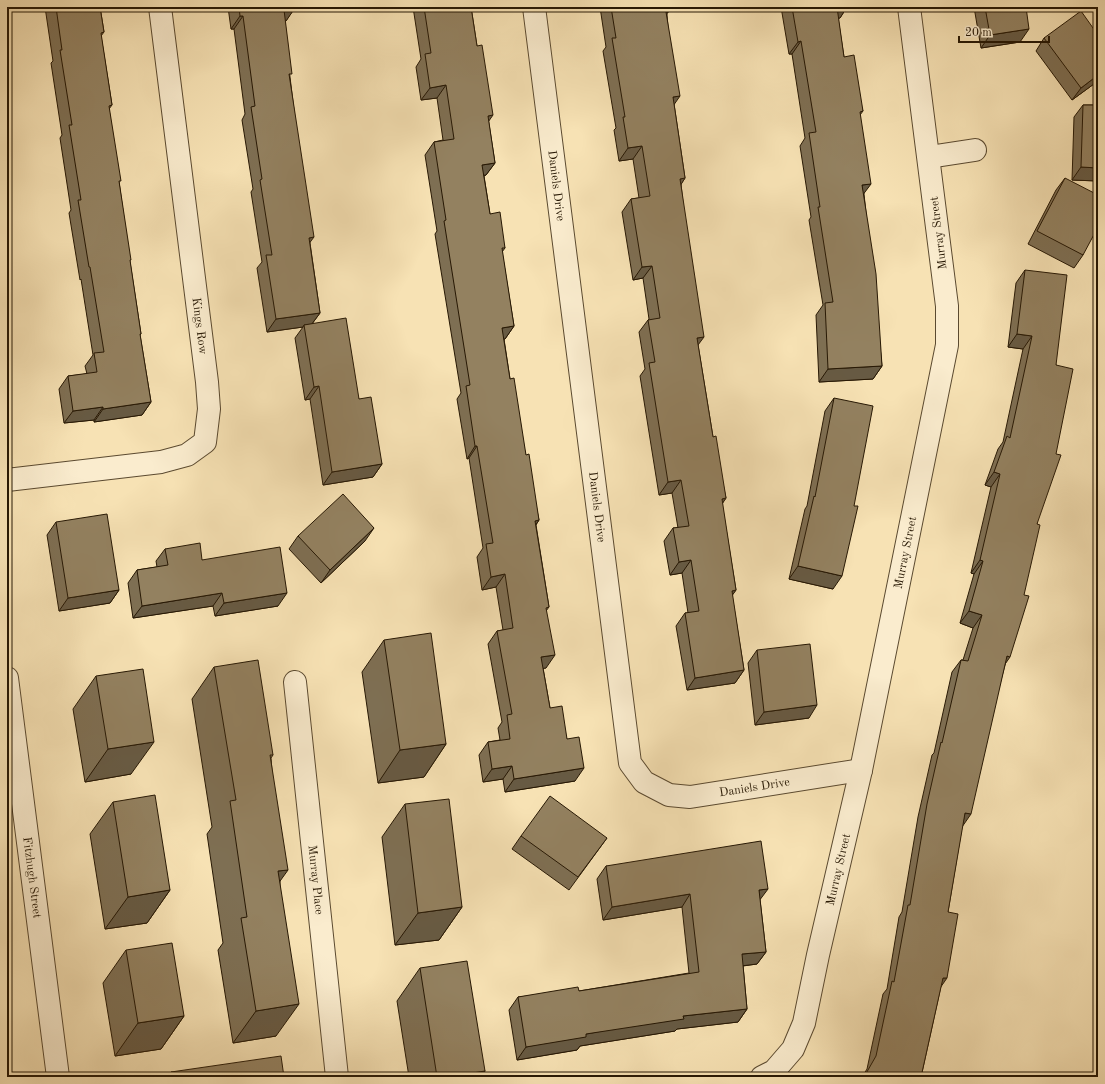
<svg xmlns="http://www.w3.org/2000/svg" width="1105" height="1084" font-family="'Old Standard TT',serif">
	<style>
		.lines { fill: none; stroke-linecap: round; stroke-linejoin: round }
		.minor-casing { stroke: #5b4a30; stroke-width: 24 }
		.minor { stroke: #faecce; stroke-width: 22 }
		.wall { fill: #7e6f53; stroke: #271804 }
		.shaded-wall { fill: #675a43; stroke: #271804 }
		.building { fill: #938160; stroke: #271804 }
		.labels { text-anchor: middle; stroke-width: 3.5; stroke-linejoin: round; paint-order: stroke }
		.street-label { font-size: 12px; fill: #271804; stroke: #faecce }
	</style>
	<rect width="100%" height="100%" fill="#f7e2b4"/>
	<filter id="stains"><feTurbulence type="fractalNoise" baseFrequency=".005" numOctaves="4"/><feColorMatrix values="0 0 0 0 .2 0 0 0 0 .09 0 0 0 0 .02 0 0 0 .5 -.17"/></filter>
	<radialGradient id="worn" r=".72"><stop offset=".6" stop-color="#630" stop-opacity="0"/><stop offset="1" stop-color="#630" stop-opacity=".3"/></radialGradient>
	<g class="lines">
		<!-- minor casing -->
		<g class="minor-casing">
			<g id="minor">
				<path id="s1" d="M534,7l96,756 14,19 25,13 21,2 171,-27"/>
				<path d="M929,157l46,-7"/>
				<path d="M7,480l154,-18 26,-7 18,-13 4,-33 -2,-27 -47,-375"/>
				<path id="s2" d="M7,678l51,399"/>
				<path id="s3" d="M295,682l42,395"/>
				<path id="s4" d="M762,1077l12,-6 19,-22 11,-26 14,-68 43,-185 86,-425v-39l-38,-299"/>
			</g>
		</g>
		<!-- minor -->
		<use href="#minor" class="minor"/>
	</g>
	<!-- wall -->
	<path class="wall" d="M45,7h55l4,25 -3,4 11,69 -3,4 21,153 11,72 -1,1 11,67 -9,13 -48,7v-2l-30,3 -5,-34 9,-13 19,-2 -2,-8 8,-11 -12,-76 -1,1 -11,-67 2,-3 -11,-72 2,-3 -11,-72 2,-2z
		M228,7h67l-9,14h-1l5,56 20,166 10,70 -8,11 47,75 23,65 -9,13 -50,8 -13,-86 -5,1 -10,-62 8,-11 -36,5 -10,-64 5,-6 -11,-70 2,-3 -11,-69 3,-6 -11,-85h-3z
		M413,7h58l24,156 -9,12 -2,1 6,38 15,34 -3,4 12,74 -9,13h-1l6,40 29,141 -3,5 13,82 -3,4v57h-3l7,40 17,31 8,42 -70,11 -2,-13 -20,3 -4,-27 9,-13 12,-2 -2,-12 4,-6 -14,-78 9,-13 6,-1 -7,-43 -14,3 -5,-33 6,-9 -14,-90 -2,1 -10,-60 4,-6 -26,-159 2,-3 -12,-76 9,-13 9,-2 -6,-42 -16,2 -5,-33 5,-8z
		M600,7h68l-1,8 7,89 11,74 -4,6 17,161 15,92 13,61 -4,6 14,86 -4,5 12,75 -9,13 -48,7 -11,-64 9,-13h3l-6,-40 -12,2 -6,-34 9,-13h5l-6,-35 -13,2 -19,-119 5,-7 -6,-37 9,-12 1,-1 -6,-41 -10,2 -11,-68 9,-13 8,-1 -6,-39 -14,2 -5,-31 2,-2 -13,-77 3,-4z
		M781,7h66l-7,11h-2l6,39 19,54 -3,4 4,79 18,172 -9,13 -54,3 -3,-67 7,-10 -14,-85 2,-3 -11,-71 5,-8 -13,-84h-3z
		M974,7h52l-6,35 -39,6z
		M1098,35v46l-26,19 -36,-49 8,-13z
		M1083,105h15v76l-26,-1 2,-63z
		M1065,178l18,77 -9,13 -46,-24 28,-54z
		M1025,270l31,95 -19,159 -32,141 -43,162 -14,85 -7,74 -20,91h-59l5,-8 16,-75 4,-5 12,-72 3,-5 16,-95 14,-62 2,-2 18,-81 9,-12h2l10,-32 -13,-5 14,-49 -3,-1 20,-86 -6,-2 13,-36 5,-7 20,-93 -15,-2 8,-64z
		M834,398l-1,191 -44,-10 16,-70 2,-3 18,-95z
		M56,522l63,68 -9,13 -51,8 -12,-76z
		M298,536l67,5 -44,42 -32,-34z
		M165,549l37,11 76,46 -63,10 -2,-10 -80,12 -5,-35 9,-13 20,-3 -1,-6z
		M384,640l62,104 -22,33 -46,6 -16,-111z
		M757,650l52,68 -54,7 -7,-62z
		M214,667l59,88 -2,3 9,123 -4,155 -43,7 -15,-93 5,-7 -16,-109 5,-7 -20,-128z
		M96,676l35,98 -46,8 -12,-73z
		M113,802l57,88 -23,33 -42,6 -15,-95z
		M405,804l57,103 -23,33 -44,5 -13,-108z
		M521,836l86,2 -38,52 -57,-41z
		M606,866l154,34 6,52 -9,12 -14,2 4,43 -9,13 -61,7 -2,2 -95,15 -3,4 -60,10 -8,-50 9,-13 61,-6 110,-18 -7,-66 -79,13 -6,-41z
		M126,950l58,66 -23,33 -46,7 -12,-73z
		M420,968l65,103 -4,6h-72l-12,-76z
		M171,1072l113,5h-116z"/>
	<!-- shaded-wall -->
	<path class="shaded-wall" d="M837,7h10l-7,11 -12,2z
		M295,8l-9,13 -11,2 9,-13z
		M240,16h3l-9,13h-3z
		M1029,29l-9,13 -39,6 9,-13z
		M801,41l-9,13h-3l9,-12z
		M1098,75v6l-26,19 9,-12z
		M446,85l-9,13 -16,2 9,-12z
		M680,96l-9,13 2,-12z
		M493,115l-9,13 4,-12z
		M642,146l-9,13 -14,2 9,-13z
		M495,163l-9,12 -13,2 9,-12z
		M1081,167l17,1v13l-26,-1z
		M685,178l-8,13 3,-12z
		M871,184l-9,12v-11z
		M314,237l-9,12 4,-11z
		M652,266l-9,12 -10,2 9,-13z
		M320,313l-9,12h-7l-1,2 -36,5 9,-13z
		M514,326l-9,13 -12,2 9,-13z
		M1017,334l15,2 -9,13 -15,-2z
		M704,337l-9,12 2,-11z
		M882,366l-9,13 -54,3 9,-13z
		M319,386l-9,13 -5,1 9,-13z
		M151,402l-9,13 -48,7 9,-13z
		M103,407l-9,13 -30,3 9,-12z
		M475,446h2l-8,12 -2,1z
		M382,464l-9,13 -50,8 9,-13z
		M994,472l6,2 -9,13 -6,-2z
		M681,480l-9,13 -13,2 9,-13z
		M726,498l-9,13 5,-12z
		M539,520l-9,13 5,-12z
		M374,528l-9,13 -44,42 9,-13z
		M691,560l-9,13 -12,2 9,-13z
		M980,560l3,1 -9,13 -3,-1z
		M798,566l44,10 -9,13 -44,-10z
		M505,574l-9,13 -14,3 9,-13z
		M119,590l-9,13 -51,8 9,-13z
		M736,590l-9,13 5,-12z
		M222,593l-9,13 -80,12 9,-12z
		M287,593l-9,13 -63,10 9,-13z
		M969,611l13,4 -9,13 -13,-5z
		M555,655l-9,13 -14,2 9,-13z
		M1007,656l3,1 -9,13z
		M744,670l-9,13 -48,7 8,-12z
		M817,705l-8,13 -54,7 9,-13z
		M154,742l-23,32 -46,8 23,-33z
		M446,744l-22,33 -46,6 22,-33z
		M512,766l-9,13 -20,3 9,-13z
		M584,768l-9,13 -70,11 9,-13z
		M965,813l6,1 -9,13z
		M288,870l-23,32 13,-31z
		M768,889l-9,12v-11z
		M170,890l-23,33 -42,6 23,-32z
		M690,894l-8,13 -79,13 9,-13z
		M462,907l-23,33 -44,5 23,-32z
		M766,952l-9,12 -24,3 9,-13z
		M943,978h4l-9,13z
		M299,1004l-23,32 -43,7 23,-32z
		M747,1009l-9,13 -61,7 -2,2 -95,15 -3,4 -60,10 9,-13 60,-13 97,-18z
		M184,1016l-23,33 -46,7 23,-33z
		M485,1071l-4,6h-33z"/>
	<!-- building -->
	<path class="building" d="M56,7h44l4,25 -3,1 11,72 -3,1 12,75h-2l12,79h-1l11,74h-1l11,68 -48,7v-2l-30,4 -5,-35 29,-4 -3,-19 10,-1 -14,-85h-1l-11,-67h3l-12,-75h3l-12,-75h2z
		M239,7h56v1l-11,2 8,64h-3l25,163 -5,1 11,75 -44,6 -10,-64h6l-12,-75 2,-1 -11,-72 4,-1 -12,-90h-3z
		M424,7h47l6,39 5,-1 11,70 -5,1 7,47 -13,2 8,49 10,-2 5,36h-3l12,78 -12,2 8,51 4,-1 12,77 3,-1 10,66 -4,1 14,86 -3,1 9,47 -14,2 9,51 12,-2 5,33 12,-2 5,31 -70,11 -2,-13 -20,3 -4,-27 22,-3 -3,-24 5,-1 -15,-83 16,-3 -8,-54 -14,3 -5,-33 7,-1 -16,-97h-2l-9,-60 4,-1 -26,-164 2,-1 -12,-78 20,-3 -8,-54 -16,3 -5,-34 6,-1z
		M611,7h57l1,5h-3l14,84 -7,1 12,81 -5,1 24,158 -7,1 16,99 3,-1 10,62 -4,1 14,91 -4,1 12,79 -49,8 -10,-65 14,-2 -8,-51 -12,2 -6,-34 16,-2 -8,-46 -13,2 -19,-119 6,-1 -7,-42 12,-2 -8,-52 -10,1 -11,-68 19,-3 -8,-50 -14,2 -5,-31h2l-13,-79h4z
		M792,7h45l7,50 10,-2 9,56 -3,1 11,72 -9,1 14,89 6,92 -54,3 -3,-66 8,-1 -15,-95h2l-11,-74 7,-1 -15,-91 -3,1z
		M985,7h41l3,22 -39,6z
		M1081,11l17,24v40l-17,13 -37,-50z
		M1083,105h15v63l-17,-1z
		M1065,178l33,17v32l-15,28 -46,-24z
		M1025,270l42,5 -11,90 17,4 -17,85 5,1 -24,69 3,1 -16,70 5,1 -19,61 -3,-1 -36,158 -6,-1 -17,99 10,2 -11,64h-4l-22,99h-57l12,-21 16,-75 2,1 14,-77h2l17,-101 14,-62 1,1 19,-83 7,1 14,-46 -13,-4 14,-50 -3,-1 20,-86 -6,-2 13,-36 3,2 22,-102 -15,-2z
		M346,318l13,81 12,-2 11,67 -50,8 -13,-86 -5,1 -10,-62z
		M834,398l39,8 -19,100h4l-16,70 -44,-10 16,-70 1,1z
		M343,494l31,34 -44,42 -32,-34z
		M107,514l12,76 -51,8 -12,-76z
		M200,543l2,17 78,-13 7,46 -63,10 -2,-10 -80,13 -5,-36 31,-5 -3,-16z
		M431,633l15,111 -46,6 -16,-110z
		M810,644l7,61 -53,7 -7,-62z
		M258,660l15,95h-3l18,115 -10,1 21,133 -43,7 -15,-93 6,-1 -17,-116 6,-1 -22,-133z
		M143,669l11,73 -46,7 -12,-73z
		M155,795l15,95 -42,7 -15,-95z
		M550,796l57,42 -29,39 -57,-41z
		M449,799l13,108 -44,6 -13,-109z
		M761,841l7,48 -9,1 7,62 -24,2 5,55 -64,7 1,3 -98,15v3l-60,10 -8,-50 60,-10 1,4 120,-19 -9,-78 -78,13 -6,-41z
		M172,943l12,73 -46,7 -12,-73z
		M467,961l18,110 -37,6h-11l-17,-109z
		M281,1056l3,21h-112l-1,-5z"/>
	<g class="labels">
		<!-- street labels -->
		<g class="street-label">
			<text dy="4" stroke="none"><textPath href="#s1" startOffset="180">Daniels Drive</textPath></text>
			<text transform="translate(938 233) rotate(-97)" y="4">Murray Street</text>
			<text transform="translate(200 326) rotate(83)" y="4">Kings Row</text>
			<text dy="4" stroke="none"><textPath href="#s1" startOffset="504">Daniels Drive</textPath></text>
			<text dy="4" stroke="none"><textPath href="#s4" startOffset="552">Murray Street</textPath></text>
			<text dy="4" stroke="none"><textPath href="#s1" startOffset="900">Daniels Drive</textPath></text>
			<text dy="4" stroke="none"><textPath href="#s4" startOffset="228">Murray Street</textPath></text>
			<text dy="4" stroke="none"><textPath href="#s2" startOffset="201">Fitzhugh Street</textPath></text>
			<text dy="4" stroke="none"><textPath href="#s3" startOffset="199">Murray Place</textPath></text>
		</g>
	</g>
	<!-- margin -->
	<rect width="1105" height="1084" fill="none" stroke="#f7e2b4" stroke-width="24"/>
	<rect x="8" y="8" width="1089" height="1068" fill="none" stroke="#271804" stroke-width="2"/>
	<rect x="12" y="12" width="1081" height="1060" fill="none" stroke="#271804"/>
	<!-- scale -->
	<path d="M959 36v6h90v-6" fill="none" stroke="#271804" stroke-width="2"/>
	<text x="965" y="36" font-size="12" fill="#271804" stroke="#faecce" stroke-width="3" paint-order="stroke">20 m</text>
	<rect width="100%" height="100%" filter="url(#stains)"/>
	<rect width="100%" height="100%" fill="url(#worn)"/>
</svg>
